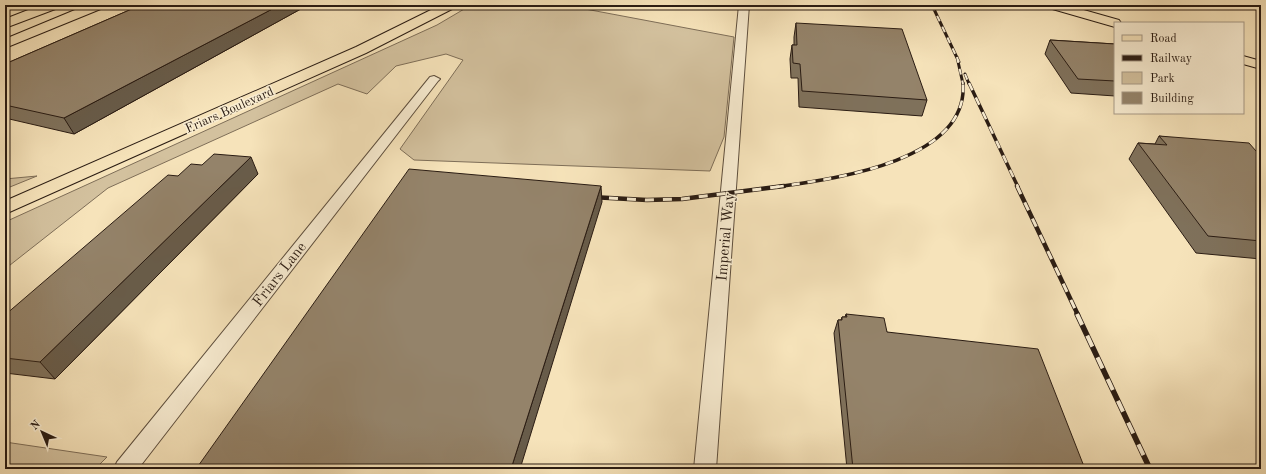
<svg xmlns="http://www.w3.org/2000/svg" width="1266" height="474" font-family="'Old Standard TT',serif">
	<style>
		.green { fill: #d3c19e; stroke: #7e6e58 }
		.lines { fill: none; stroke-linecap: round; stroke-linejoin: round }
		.minor-casing { stroke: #5d4e3d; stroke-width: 2 }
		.major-casing { stroke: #2a1c13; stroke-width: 2 }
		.highway-casing { stroke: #2a1c13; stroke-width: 2 }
		.minor { fill: #f9edd2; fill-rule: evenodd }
		.major { fill: #f6e3ba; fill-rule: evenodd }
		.highway { fill: #f6e3ba; fill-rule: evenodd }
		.rail-far3-casing { stroke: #2a1c13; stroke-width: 3 }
		.rail-far2-casing { stroke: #2a1c13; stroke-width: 3.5 }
		.rail-far1-casing { stroke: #2a1c13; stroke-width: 4.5 }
		.rail-casing { stroke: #2a1c13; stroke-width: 5.5 }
		.rail-far3 { stroke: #f9edd2; stroke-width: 2; stroke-dasharray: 6; stroke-linecap: butt }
		.rail-far2 { stroke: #f9edd2; stroke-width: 2.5; stroke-dasharray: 8; stroke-linecap: butt }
		.rail-far1 { stroke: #f9edd2; stroke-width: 3; stroke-dasharray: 9; stroke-linecap: butt }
		.rail { stroke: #f9edd2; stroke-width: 4; stroke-dasharray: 12; stroke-linecap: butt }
		.wall { fill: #7f715b; stroke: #2a1c13 }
		.shaded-wall { fill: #685c4a; stroke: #2a1c13 }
		.building { fill: #94836a; stroke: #2a1c13 }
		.labels { text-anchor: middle; stroke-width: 3; stroke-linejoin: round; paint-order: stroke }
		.far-street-label { font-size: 13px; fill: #2a1c13; stroke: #f9edd2 }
		.street-label { font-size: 15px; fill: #2a1c13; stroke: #f9edd2 }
	</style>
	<rect width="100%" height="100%" fill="#f6e3ba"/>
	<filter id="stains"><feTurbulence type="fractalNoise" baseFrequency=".005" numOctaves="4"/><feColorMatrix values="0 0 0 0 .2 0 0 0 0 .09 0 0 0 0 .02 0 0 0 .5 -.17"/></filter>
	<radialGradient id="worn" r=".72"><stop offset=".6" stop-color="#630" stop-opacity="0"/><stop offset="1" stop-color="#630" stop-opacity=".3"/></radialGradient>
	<!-- green -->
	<path class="green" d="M471,5h93l170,32 -10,100 -14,34 -296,-11 -14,-11 63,-89 -17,-6 -50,12 -29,28 -29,-10 -230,104 -103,81v-47l432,-197z
		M37,176l-32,13v-10z
		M5,442l102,15 -12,12h-90z"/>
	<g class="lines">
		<!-- minor casing -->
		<g class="minor-casing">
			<path id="minor" d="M739,5h10l-33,464h-22z
				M434,76l6,3 -2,2 -300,388h-24l3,-7 313,-385z"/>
		</g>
		<!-- major casing -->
		<g class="major-casing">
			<path id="major" d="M441,5h15l-2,3 -88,45 -361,161v-13l351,-154z
				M1047,5h19l53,15 2,3h-6v4l-66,-19z
				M1243,56l18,5v8l-18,-5z"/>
		</g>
		<!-- highway casing -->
		<g class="highway-casing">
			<path id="highway" d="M41,5h19l-2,3 -53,20v-9z
				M87,5h18l-2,3 -98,40v-9z"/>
		</g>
		<!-- minor -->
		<use href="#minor" class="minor"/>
		<!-- major -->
		<use href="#major" class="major"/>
		<!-- highway -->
		<use href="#highway" class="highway"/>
		<!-- rail-far3 casing -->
		<g class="rail-far3-casing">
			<path id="rail-far3" d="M932,5l27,57
				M957,57l6,27
				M965,74l4,10"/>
		</g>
		<!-- rail-far2 casing -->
		<g class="rail-far2-casing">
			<path id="rail-far2" d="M969,83l49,104
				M776,187c56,-8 193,-25 187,-104"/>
		</g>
		<!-- rail-far1 casing -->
		<g class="rail-far1-casing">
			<path id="rail-far1" d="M1017,186l61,129
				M591,197l56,3 35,-1 102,-13"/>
		</g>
		<!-- rail casing -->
		<g class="rail-casing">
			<path id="rail" d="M1077,314l73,155"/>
		</g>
		<!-- rail-far3 -->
		<use href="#rail-far3" class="rail-far3"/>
		<!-- rail-far2 -->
		<use href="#rail-far2" class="rail-far2"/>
		<!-- rail-far1 -->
		<use href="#rail-far1" class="rail-far1"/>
		<!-- rail -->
		<use href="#rail" class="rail"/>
	</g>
	<!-- wall -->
	<path class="wall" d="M141,5h167l-234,129 -69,-16v-54z
		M662,5h16l-3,3z
		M844,5h17l-1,1z
		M796,23l131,77 -5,16 -123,-9 -1,-29h-7l-1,-19 2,-14h2v-8z
		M1050,40l65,4v52l-44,-3 -26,-39z
		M1159,136l102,16v107l-65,-6 -67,-94 9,-16 17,1z
		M258,174l-203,205 -50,-6v-58l173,-139z
		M846,314l41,18 198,137h-238l-13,-136 4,-13h3l1,-3h3z"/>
	<!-- shaded-wall -->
	<path class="shaded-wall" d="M280,5h28l-234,129 -10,-16z
		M251,157l7,17 -203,205 -15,-17z
		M601,186l1,16 -82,267h-9z"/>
	<!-- building -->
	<path class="building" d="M141,5h139l-216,113 -59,-13v-41z
		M796,23l106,6 25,71 -125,-9 -2,-27 -7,-1 -1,-18h5z
		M1050,40l65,4v37l-37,-2z
		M1159,136l90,7 7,8 5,1v89l-53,-5 -70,-93 29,2z
		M214,154l37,3 -211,205 -35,-4v-43l163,-140 10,1 13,-12 11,1z
		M409,169l192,17 -90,283h-315z
		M846,314l38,4 3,14 151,17 47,120h-232l-15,-149h4v-3h5z"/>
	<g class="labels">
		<!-- far-street labels -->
		<g class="far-street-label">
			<text transform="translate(229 109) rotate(-24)" y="5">Friars Boulevard</text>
		</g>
		<!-- street labels -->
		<g class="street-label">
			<text transform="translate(725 237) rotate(-85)" y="5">Imperial Way</text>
			<text transform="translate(279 274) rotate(-52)" y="5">Friars Lane</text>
		</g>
	</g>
	<!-- margin -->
	<rect width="1266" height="474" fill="none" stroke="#f6e3ba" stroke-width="20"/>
	<rect x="6" y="6" width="1254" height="462" fill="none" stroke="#2a1c13" stroke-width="2"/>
	<rect x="10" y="10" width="1246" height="454" fill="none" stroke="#2a1c13"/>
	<!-- legend -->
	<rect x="1114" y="22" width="130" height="92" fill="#f9edd2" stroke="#a69986"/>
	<rect x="1122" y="35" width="20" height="6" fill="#f6e3ba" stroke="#a69986"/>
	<text x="1150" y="42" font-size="12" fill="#2a1c13">Road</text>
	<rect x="1122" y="55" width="20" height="6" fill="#2a1c13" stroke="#a69986"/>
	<text x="1150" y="62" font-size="12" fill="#2a1c13">Railway</text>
	<rect x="1122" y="72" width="20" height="12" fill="#d3c19e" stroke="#a69986"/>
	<text x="1150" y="82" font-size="12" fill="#2a1c13">Park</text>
	<rect x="1122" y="92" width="20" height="12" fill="#94836a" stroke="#a69986"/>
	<text x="1150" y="102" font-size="12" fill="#2a1c13">Building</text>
	<!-- north arrow -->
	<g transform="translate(42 432) rotate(316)" stroke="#f9edd2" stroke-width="3" paint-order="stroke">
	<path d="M0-3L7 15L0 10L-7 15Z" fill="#2a1c13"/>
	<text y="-6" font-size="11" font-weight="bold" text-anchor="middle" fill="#2a1c13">N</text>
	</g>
	<rect width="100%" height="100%" filter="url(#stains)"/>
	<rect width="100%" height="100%" fill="url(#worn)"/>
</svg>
